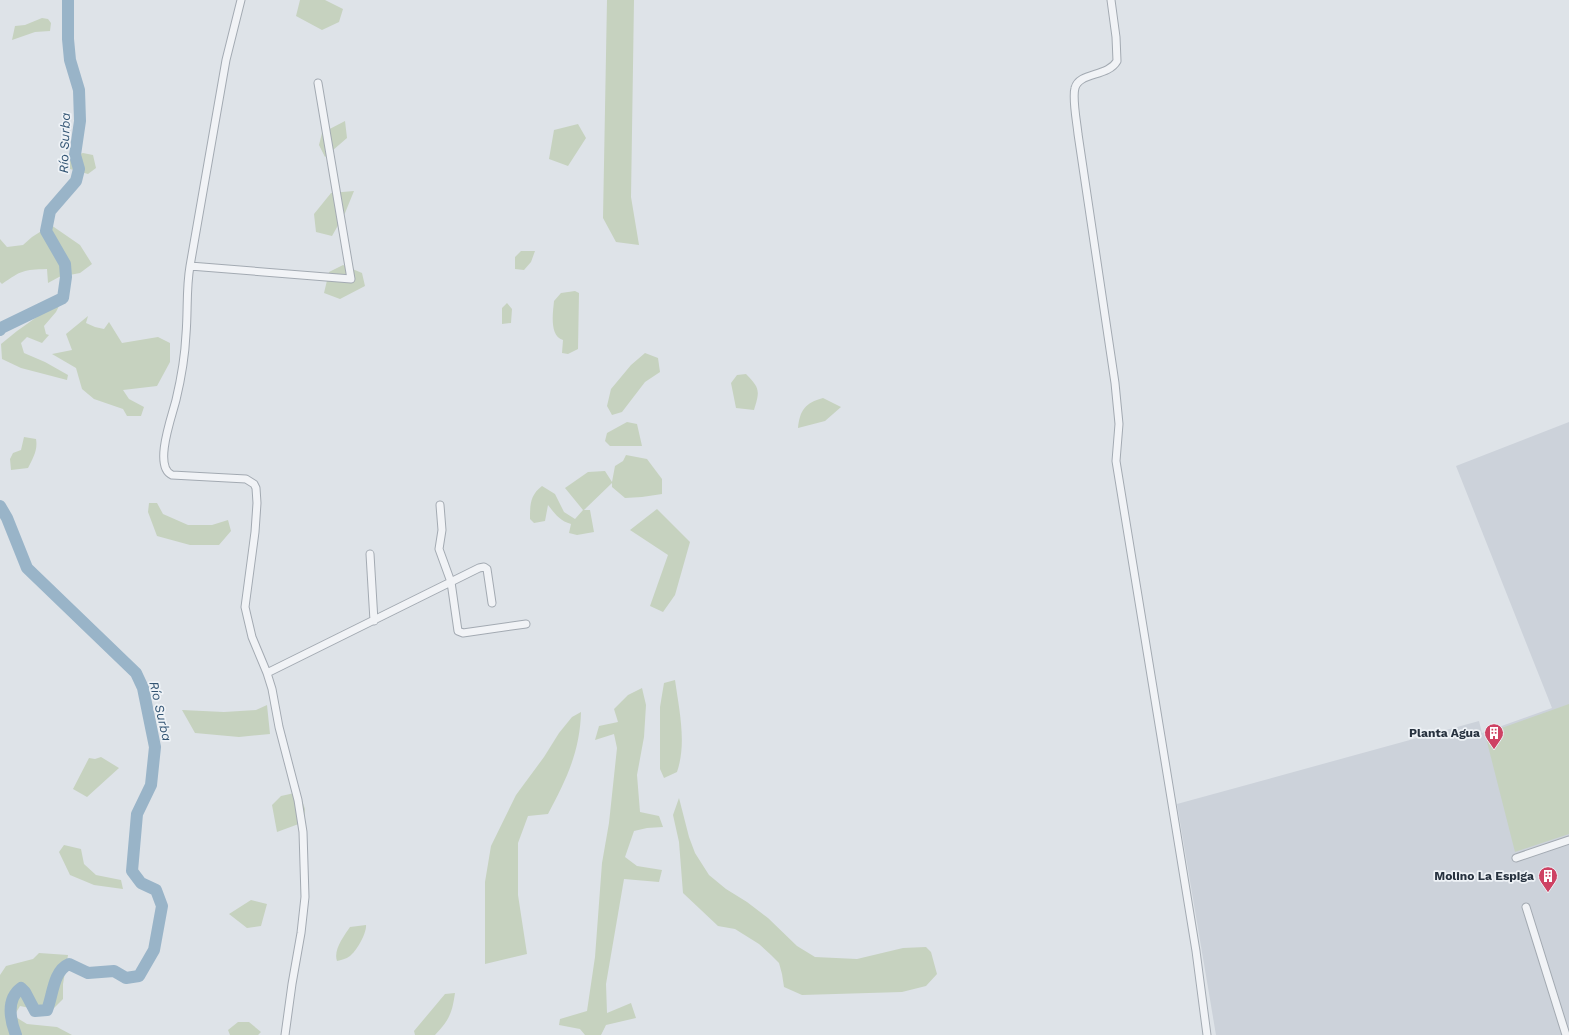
<svg xmlns="http://www.w3.org/2000/svg" width="1569" height="1035" font-family="'Work Sans',sans-serif">
	<style>
		.built { fill: #ccd2da }
		.green { fill: #c6d2bf }
		.lines { fill: none; stroke-linecap: round; stroke-linejoin: round }
		.river { stroke: #99b4c8; stroke-width: 12 }
		.street-casing { stroke: #a3aab2; stroke-width: 9 }
		.street { stroke: #f1f3f6; stroke-width: 7 }
		.labels { text-anchor: middle; stroke-width: 3.5; stroke-linejoin: round; paint-order: stroke }
		.poi-label { font-size: 12px; font-weight: bold; fill: #27323f; stroke: #eef2f6; text-anchor: end }
		.water-label { font-size: 13px; font-style: italic; fill: #325473; stroke: #eef2f6 }
	</style>
	<rect width="100%" height="100%" fill="#dee3e8"/>
	<!-- built -->
	<path class="built" d="M1569,422v613h-353l-39,-231 302,-83 3,12 70,-25 -96,-242z"/>
	<!-- green -->
	<path class="green" d="M300,0h25l18,9 -4,13 -17,8 -26,-14z
		M607,0h27l-3,197 8,48 -23,-3 -13,-24z
		M42,18l6,1 3,4 -1,8 -15,1 -23,8 3,-14 10,-1z
		M345,121l2,17 -22,19 -6,-12 3,-12z
		M578,124l8,14 -18,28 -19,-7 5,-29z
		M83,153l10,2 3,13 -8,6 -18,-5v-12z
		M354,191l-9,22 -13,23 -16,-4 -2,-18 17,-21z
		M51,225l29,20 12,19 -12,9 -21,4 -11,6 -1,-14c-24,1 -25,1 -45,15l-2,-2v-43l7,8 16,-2 9,-8z
		M521,251h14l-4,11 -7,8 -9,-1v-12z
		M343,265l19,8 3,13 -25,13 -16,-6 5,-21z
		M575,291l4,2 -1,56 -10,5 -6,-1 1,-13c-14,-4 -10,-28 -9,-39l7,-8z
		M58,302l2,2 -4,8 -12,14 2,8 3,1 -7,8 -15,-6 -6,6 3,10 21,9 23,13 -1,5 -46,-12 -19,-9 -1,-15 16,-13z
		M507,303l5,6 -1,14 -9,1v-16z
		M88,316l-2,7 9,4 9,2 5,-7 13,21 36,-6 12,6v19l-13,24 -34,4 6,9 15,8 -3,9h-14l-4,-7 -29,-10 -12,-10 -6,-21 -24,-14 20,-4 -6,-16z
		M645,353l13,5 2,14 -15,10 -23,30 -10,3 -5,-9 4,-17 20,-24z
		M746,374c14,14 14,17 8,36l-18,-2 -5,-25 6,-8z
		M823,398l18,9 -16,14 -27,7c2,-18 7,-25 25,-30z
		M627,422l10,2 5,22h-32l-5,-5 2,-8z
		M24,437l12,2c2,11 -3,19 -8,29l-17,2 -1,-11 3,-6 8,-3z
		M626,455l21,4 15,20v15l-20,3 -17,1 -13,-11v-4l-28,27h6l4,22 -17,3 -8,-2 2,-9c-11,-3 -16,-10 -23,-19l-3,16 -11,2 -4,-4c0,-14 0,-24 12,-33l13,8 9,18 11,7 8,-9 -18,-22 23,-16 17,-1 7,11 3,-16 8,-5z
		M149,503h8l6,11 25,11h24l16,-5 3,11 -12,14h-29l-33,-9 -9,-24z
		M657,509l33,33 -15,53 -12,17 -13,-6 18,-51 -38,-25z
		M675,680c4,29 12,63 2,92l-13,6 -4,-9v-62l4,-24z
		M642,688l4,17 -2,32 -7,38 3,37 19,4 4,11 -16,1 -13,3 -9,26 12,9 25,4 -3,12 -35,-3 -18,105 1,29 24,-10 5,15 -30,7 -5,10h-16l-5,-6 -21,-4 1,-6 27,-8 8,-54 7,-94 7,-40 8,-75 -3,-14 -19,6 4,-14 19,-4 -4,-13 14,-14z
		M1569,704v130l-54,18 -30,-118z
		M267,705l3,29 -31,3 -44,-4 -13,-23 42,2 32,-2z
		M581,712c-1,40 -15,68 -33,102l-20,2 -10,27v52l9,59 -42,10v-82l6,-36 25,-51 28,-38 15,-24 13,-16z
		M101,757l18,11 -32,29 -14,-8 16,-31 6,1z
		M299,792l6,17 -1,13 -27,10 -5,-27 9,-9z
		M679,798l10,39 6,16 14,22 17,14 21,13 21,16 29,28 18,11 42,2 46,-11 23,-1 5,5 6,22 -11,12 -24,6 -100,3 -18,-8 -2,-13 -3,-11 -8,-8 -12,-11 -24,-15 -17,-3 -35,-33 -4,-51 -6,-27z
		M64,845l17,4 3,15 12,11 25,5 2,9 -29,-4 -24,-10 -11,-23z
		M251,900l16,4 -6,22 -14,2 -18,-14z
		M366,925c1,8 -10,27 -16,31 -4,3 -9,4 -13,5 -4,-11 7,-25 13,-34z
		M39,953l29,2 -5,29v15l-13,13 -30,-6 -6,10 13,8 30,3 15,8h-72v-60l6,-9 27,-7z
		M455,993c-3,21 -6,27 -20,42h-20l-1,-4 31,-37z
		M238,1022h11l12,10 -3,3h-28l-2,-5z"/>
	<g class="lines">
		<!-- river -->
		<path class="river" d="M0,330l1,-2 62,-30 3,-21 -1,-13 -19,-33 4,-20 26,-30 3,-12 -4,-14 5,-34 -1,-31 -9,-30 -2,-21v-39
			M0,506l7,12 20,50 109,105 7,15 12,59 -4,38 -14,29 -5,57 9,12 15,7 6,16 -8,44 -15,26 -13,2 -12,-7 -26,2 -19,-9c-16,7 -16,31 -22,46l-12,1 -10,-19 -4,-4c-15,11 -11,32 -5,47"/>
		<!-- street casing -->
		<g class="street-casing">
			<path id="street" d="M241,0l-15,60 -36,206c-4,23 -2,45 -4,68 -1,22 -5,45 -10,66 -4,16 -23,67 -4,75l74,4 8,5 2,4 1,15 -2,29 -10,75 7,30 15,36 5,16 7,38 19,73 5,32 2,65 -4,36 -9,51 -7,51
				M1111,0l5,37 1,24c-9,16 -38,11 -42,27 -3,10 2,35 3,46l37,249 4,41 -3,37 80,490 11,84
				M190,266l161,13 -33,-196
				M440,505l2,25 -3,19 12,33 7,49 5,2 63,-9
				M370,554l4,67
				M267,673l212,-105 5,-1 3,2 5,34
				M1516,858l53,-18
				M1526,907l40,128"/>
		</g>
		<!-- street -->
		<use href="#street" class="street"/>
	</g>
	<!-- icons -->
	<defs>
		<g id="building-pin" transform="scale(1)"><path d="M0 17L-7.5 6A9.5 9.5 0 1 1 7.5 6Z" fill="#ce4263" stroke="#eef2f6"/><path d="M-4-6H4V6H1V3H-1V6H-4ZM-2.5-4.3h1.7v1.8h-1.7ZM.8-4.3h1.7v1.8H.8ZM-2.5-1h1.7V.8h-1.7ZM.8-1h1.7V.8H.8Z" fill="#fff"/></g>
	</defs>
	<g fill-rule="evenodd">
		<use href="#building-pin" x="1494" y="733"/>
		<use href="#building-pin" x="1548" y="876"/>
	</g>
	<g class="labels">
		<!-- poi labels -->
		<g class="poi-label">
			<text x="1480" y="737">Planta Agua</text>
			<text x="1534" y="880">Molino La Espiga</text>
		</g>
		<!-- water labels -->
		<g class="water-label">
			<text transform="translate(64 143) rotate(-88)" y="5">Río Surba</text>
			<text transform="translate(161 711) rotate(77)" y="5">Río Surba</text>
		</g>
	</g>
</svg>
